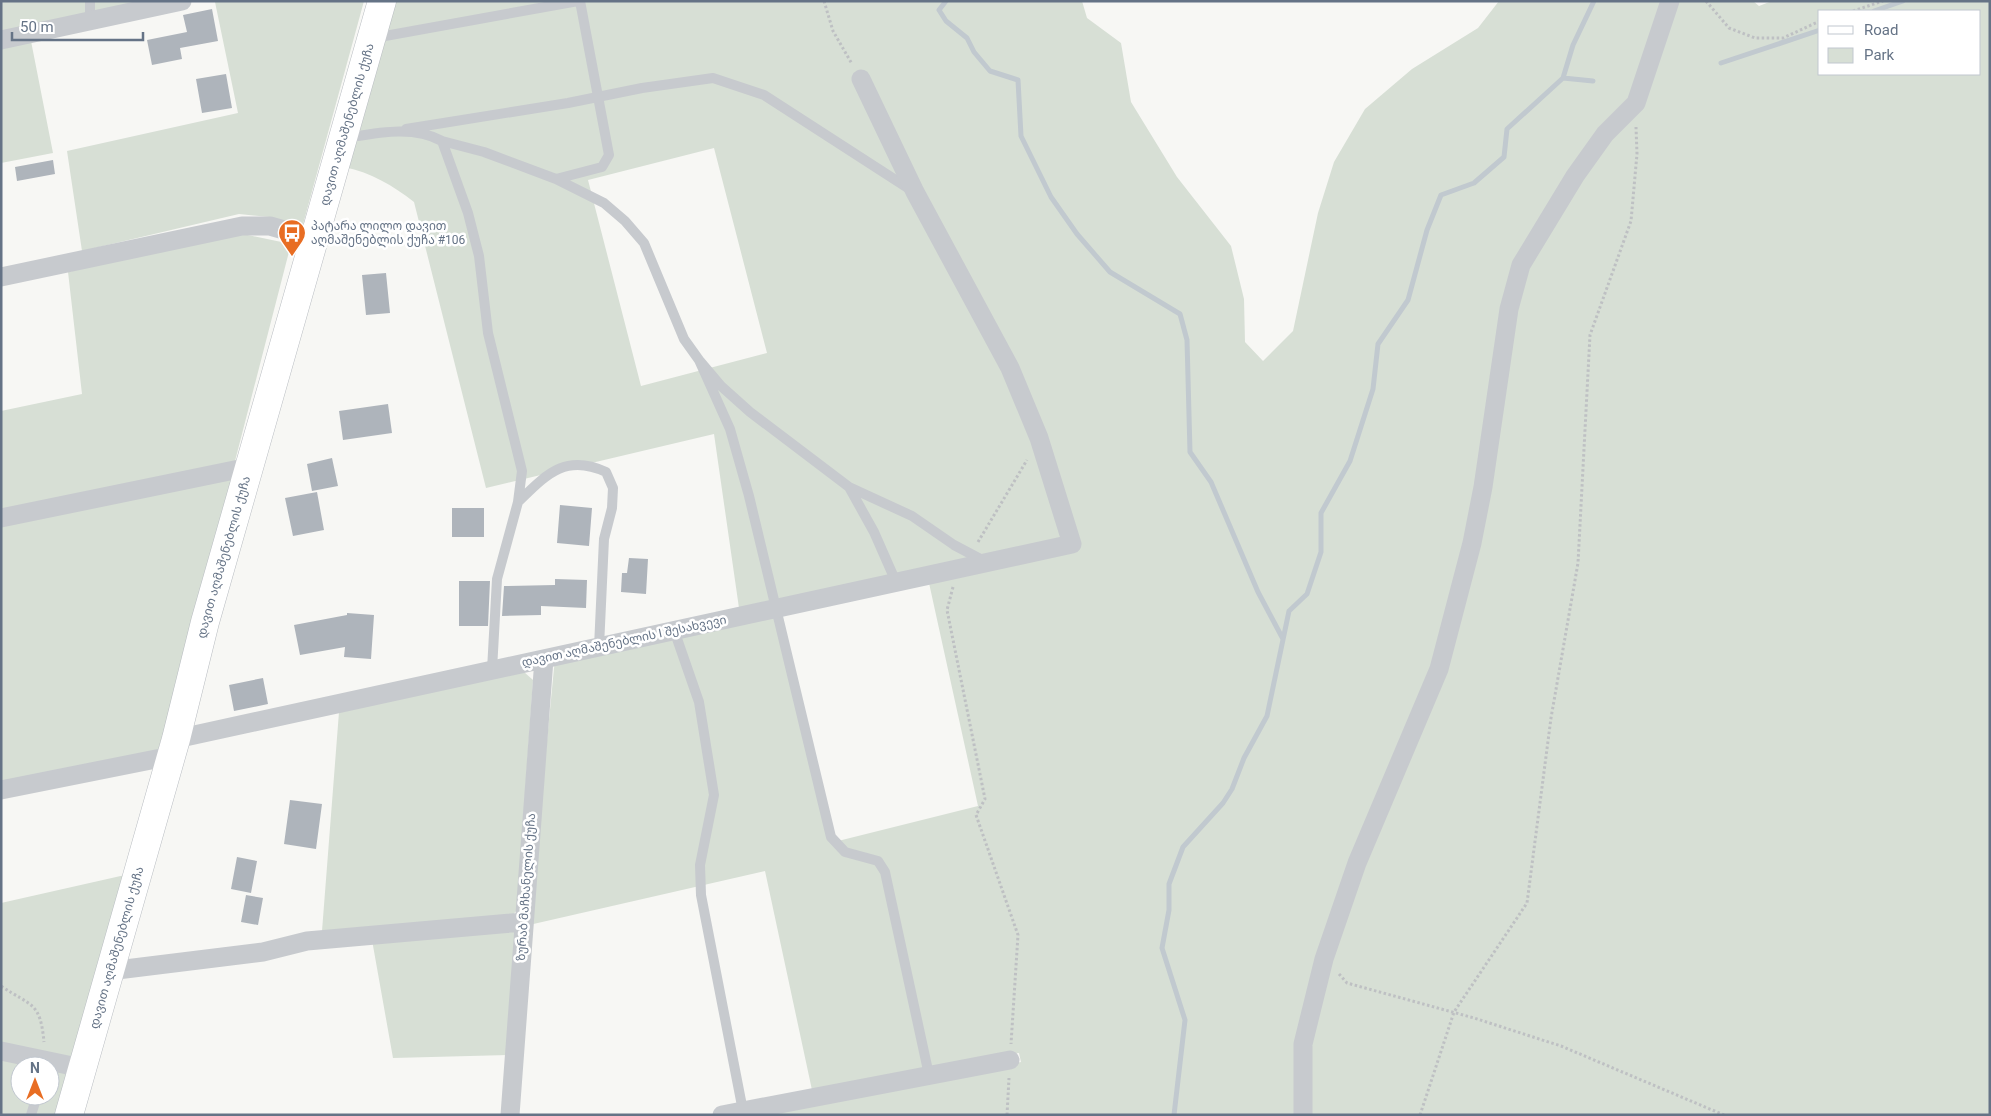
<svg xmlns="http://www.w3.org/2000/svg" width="1991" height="1116" font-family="Roboto,'Noto Sans Georgian',sans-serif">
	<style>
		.green { fill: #d7dfd5; fill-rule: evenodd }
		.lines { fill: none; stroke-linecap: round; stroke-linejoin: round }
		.stream { stroke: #c1c9cf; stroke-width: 5 }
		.building { fill: #aeb4bb }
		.secondary-casing { stroke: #b9bdc2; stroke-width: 29 }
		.path { stroke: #bec0c3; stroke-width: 3; stroke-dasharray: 2.5 2.5; stroke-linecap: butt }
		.lane { stroke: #c7cace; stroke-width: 10 }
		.street { stroke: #c7cace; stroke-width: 19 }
		.secondary { stroke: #fff; stroke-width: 28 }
		.labels { text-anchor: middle; stroke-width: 5; stroke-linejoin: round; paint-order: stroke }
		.street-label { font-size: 12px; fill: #657386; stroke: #fff }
		.poi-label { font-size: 12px; fill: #657386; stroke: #fff; text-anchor: start }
	</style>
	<rect width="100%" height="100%" fill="#f7f7f4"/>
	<!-- green -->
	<path class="green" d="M1,1h149l-149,33z
		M364,1l-62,227 -33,-11 -30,-3 -157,37 -15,-100 171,-38 -23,-111z
		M388,1h694l5,17 34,25 10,59 46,75 54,69 13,53 1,43 18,19 30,-30 25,-118 16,-51 31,-53 47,-40 66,-41 21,-27h254l6,5 13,-5h218v1114h-1246l277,-53 -2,-9 -207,37 -47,-219 -236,54 27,-277 183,-40 -25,-174 -228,54 -72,-286c-22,-17 -42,-29 -70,-35zM1820,11h160v63h-160zM714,148l53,205 -126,33 -53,-206zM929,583l49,223 -144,36 -52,-228z
		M31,41l22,112 -52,10v-116z
		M238,233l53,11 -56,217 -234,51v-101l81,-17 -14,-122z
		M238,474l-81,280 -156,30v-260z
		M524,672l9,8 -16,230 -6,7 -189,14 17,-219z
		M125,875l-52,185 -72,-16v-141z
		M515,931l-7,124 -115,3 -21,-118z
		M1,1057l44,9h-25v30h30v-29l21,5 -12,43h-58z"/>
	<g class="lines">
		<!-- stream -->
		<path class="stream" d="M946,1l-7,9 7,11 21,17 7,14 16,19 28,9 3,56 30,61 26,37 33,38 70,42 7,26 3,112 21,30 47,110 25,47
			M1874,11l29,-10
			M1721,63l99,-33
			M1563,78l30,3
			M1174,1115l11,-95 -23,-72 7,-38v-26l14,-37 40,-44 9,-14 12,-31 23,-42 22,-105 18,-17 14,-42v-39l29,-52 23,-72 5,-45 30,-44 19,-70 14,-35 33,-12 30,-26 3,-28 56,-51 10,-33 21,-44"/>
	</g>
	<!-- building -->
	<path class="building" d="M212,9l6,32 -38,7 2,11 -30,6 -5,-25 40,-8 -4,-17z
		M226,74l6,34 -30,5 -6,-34z
		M53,160l2,14 -38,7 -2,-14z
		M386,273l4,40 -24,2 -4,-40z
		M388,404l4,29 -49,7 -4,-29z
		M332,458l6,28 -26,5 -5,-27z
		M317,492l7,38 -31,6 -8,-38z
		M560,505l32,3 -3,38 -32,-3z
		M452,508h32v29h-32z
		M629,558l19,1 -2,35 -25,-2 1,-19h5z
		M555,579l32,1 -1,28 -45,-2v9l-39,1 2,-30 51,-1z
		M459,581h31l-2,45h-29z
		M347,613l27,2 -3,44 -27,-2 1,-10 -45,8 -6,-30 53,-10z
		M263,678l5,26 -34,7 -5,-26z
		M290,800l32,4 -6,45 -32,-5z
		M237,857l20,4 -6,32 -20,-4z
		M246,895l17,3 -5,27 -17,-3z"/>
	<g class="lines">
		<!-- secondary casing -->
		<g class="secondary-casing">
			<g id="secondary">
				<path id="s1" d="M69,1115l107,-376 29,-117 177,-621"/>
			</g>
		</g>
		<!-- path -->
		<path class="path" d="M824,1l9,30 19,33
			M1706,1l23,27 26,10h28l37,-17
			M1853,11l30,-10
			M978,542l49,-82
			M953,587l-6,23 38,189 -9,16 42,120 -7,109
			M1339,974l8,9 127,35 87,28 163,69
			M1,986c31,21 39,15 43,56
			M1007,1115l2,-37
			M1420,1115l34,-103 73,-109 24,-185 27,-155 12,-228 41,-114 6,-67 -1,-27"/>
		<!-- lane -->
		<path class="lane" d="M90,21v-20
			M374,38l204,-37
			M406,129l162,-26 74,-15 71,-10 51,17 147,95
			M346,138c31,-5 67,-13 96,3l26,72 11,43 9,77 34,138 -4,31 -21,77 -5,91
			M442,141l42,11 72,27 48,24 21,18 19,22 40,96 15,21 22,26 29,26 99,75 63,29 42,29 32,17
			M556,179l46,-12 7,-12 -29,-154
			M699,360l31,69 19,67 82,341 14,15 33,9 7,11 44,203
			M849,487l25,45 22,50
			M518,502c28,-27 47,-49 88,-30l7,16 -1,20 -8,31 -5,108
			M674,630l25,72 15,93 -14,70 1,30 42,216
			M31,1115l6,-19"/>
		<!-- street -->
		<path class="street" d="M1,40l181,-39
			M1,277l241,-51h28l21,6 19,21
			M1,518l248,-51
			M176,739l896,-195 -33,-106 -29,-70 -95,-176 -54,-113
			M1,790l170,-34
			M109,971l154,-19 44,-11 216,-19
			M1,1051l81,17
			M510,1115l34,-456
			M722,1115l288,-55
			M1303,1115v-71l21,-85 33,-96 82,-194 33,-126 11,-56 26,-178 12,-44 54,-89 30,-42 31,-31 34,-102"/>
		<!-- secondary -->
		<use href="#secondary" class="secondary"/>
	</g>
	<!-- icons -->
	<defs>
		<g id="bus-pin" transform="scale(1.4375)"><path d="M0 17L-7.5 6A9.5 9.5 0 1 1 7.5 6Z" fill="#e86d23" stroke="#fff"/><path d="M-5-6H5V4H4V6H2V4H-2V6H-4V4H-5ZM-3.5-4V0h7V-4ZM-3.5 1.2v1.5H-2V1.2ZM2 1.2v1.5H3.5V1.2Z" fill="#fff"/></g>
	</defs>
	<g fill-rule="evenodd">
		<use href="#bus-pin" x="292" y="233"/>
	</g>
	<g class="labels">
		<!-- street labels -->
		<g class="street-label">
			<text dy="4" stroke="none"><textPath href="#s1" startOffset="1029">დავით აღმაშენებლის ქუჩა</textPath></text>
			<text dy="4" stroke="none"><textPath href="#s1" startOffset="579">დავით აღმაშენებლის ქუჩა</textPath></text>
			<text transform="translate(624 641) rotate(-12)" y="4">დავით აღმაშენებლის I შესახვევი</text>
			<text transform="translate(526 887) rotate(-86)" y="4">ზურაბ მაჩხანელის ქუჩა</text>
			<text dy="4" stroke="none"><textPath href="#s1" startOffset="174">დავით აღმაშენებლის ქუჩა</textPath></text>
		</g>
		<!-- poi labels -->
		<g class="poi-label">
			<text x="311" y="230">პატარა ლილო დავით<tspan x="311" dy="14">აღმაშენებლის ქუჩა #106</tspan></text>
		</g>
	</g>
	<!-- border -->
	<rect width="1991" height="1116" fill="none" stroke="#657386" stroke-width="5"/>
	<!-- legend -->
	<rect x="1818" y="10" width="162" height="65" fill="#ffffff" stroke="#c1c7cf"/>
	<rect x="1828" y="26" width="25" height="8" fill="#ffffff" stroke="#c1c7cf"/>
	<text x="1864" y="35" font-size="15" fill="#657386">Road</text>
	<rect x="1828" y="48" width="25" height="15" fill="#d7dfd5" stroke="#c1c7cf"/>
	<text x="1864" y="60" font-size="15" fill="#657386">Park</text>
	<!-- north arrow -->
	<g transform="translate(35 1081)"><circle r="24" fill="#ffffff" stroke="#c1c7cf"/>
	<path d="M0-4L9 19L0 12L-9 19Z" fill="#e86d23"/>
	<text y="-8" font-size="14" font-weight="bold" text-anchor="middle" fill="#657386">N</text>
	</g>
	<!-- scale -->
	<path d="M12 32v8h131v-8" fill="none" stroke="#657386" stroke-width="2.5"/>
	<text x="20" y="32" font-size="15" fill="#657386" stroke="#ffffff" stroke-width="4" paint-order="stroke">50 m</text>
</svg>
